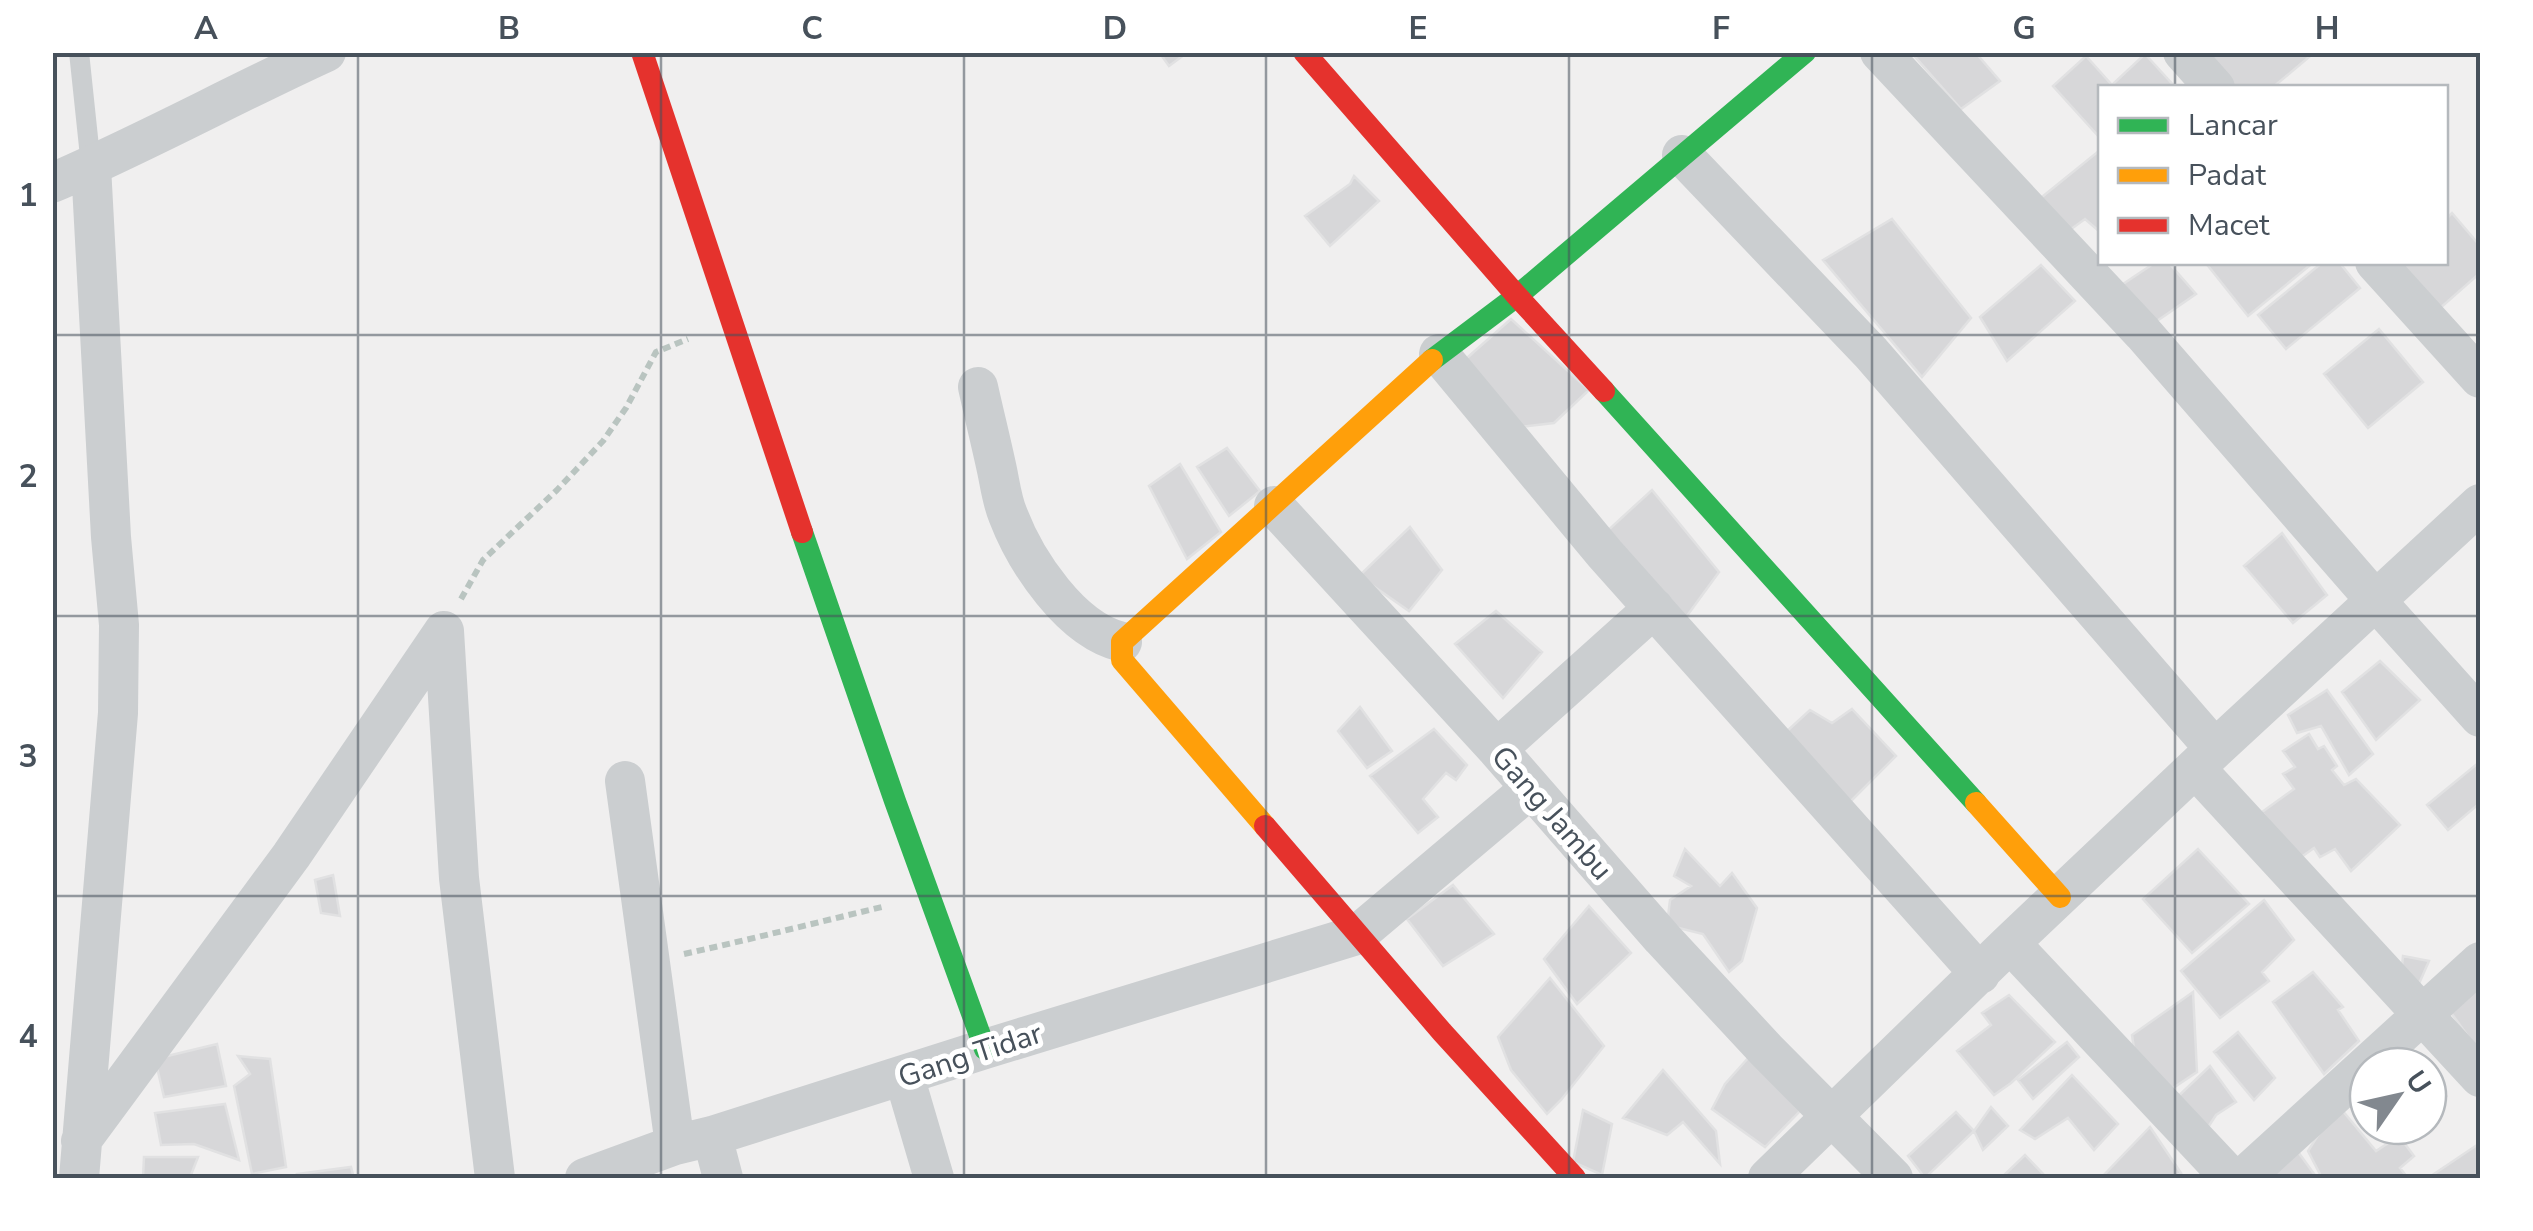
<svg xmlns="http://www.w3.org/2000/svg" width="2533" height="1231" font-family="'Nunito Sans',sans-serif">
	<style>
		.building { fill: #d7d7d9; stroke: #e1e1e2; stroke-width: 2.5 }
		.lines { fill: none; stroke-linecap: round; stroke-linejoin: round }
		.path { stroke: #b9c4c0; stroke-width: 6; stroke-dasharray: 8 5; stroke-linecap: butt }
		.lane { stroke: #cbced0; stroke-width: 20 }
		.street { stroke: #cbced0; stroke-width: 40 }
		.fast { stroke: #30b455; stroke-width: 22 }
		.slow { stroke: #ff9f0a; stroke-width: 22 }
		.jam { stroke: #e5322d; stroke-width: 22 }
		.grid { fill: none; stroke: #47515b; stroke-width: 2.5; stroke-opacity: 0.55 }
		.labels { text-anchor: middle; stroke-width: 10; stroke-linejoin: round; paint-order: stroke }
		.street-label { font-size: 30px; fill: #47515b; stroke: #fff }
		.neatline { fill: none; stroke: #47515b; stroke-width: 4 }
		.grid-label { font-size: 32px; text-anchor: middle; font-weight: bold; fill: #47515b }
	</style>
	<rect width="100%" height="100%" fill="#f0efef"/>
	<!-- building -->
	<path class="building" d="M1159,52h29l-19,14z
		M1911,52h64l25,29 -39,28z
		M2211,52h104l-43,36h-51l-21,-26z
		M2145,54l31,34h-76v50l-47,-52 33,-30 26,29z
		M2100,150v82l-15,-13 -22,16 -26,-34z
		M1354,176l25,25 -49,45 -25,-30 45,-32z
		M2452,213l28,33v27l-42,37 -41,-48h49v-43z
		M1892,219l79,99 -49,59 -99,-117z
		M2156,262h12l28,32 -42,29 -31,-39z
		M2205,262h109l-66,54z
		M2323,262h16l21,26 -74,61 -28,-34z
		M2041,265l34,36 -68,60 -27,-44z
		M1511,319l78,71 -35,33 -42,5 -53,-63z
		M2379,329l44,53 -55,46 -44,-54z
		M1227,448l33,43 -31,25 -32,-49z
		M1180,464l41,68 -34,27 -38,-73z
		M1652,490l67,82 -38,52 -76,-91z
		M1410,527l32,43 -33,41 -50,-35z
		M2282,533l45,62 -34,28 -49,-57z
		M1496,611l46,41 -39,46 -48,-54z
		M2380,661l40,39 -44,40 -34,-48z
		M2327,690l46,64 -24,21 -28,-49 -24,7 -9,-18z
		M1360,707l32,44 -25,17 -29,-37z
		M1852,709l44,47 -53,53 -57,-77 24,-22 22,13z
		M1434,729l33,36 -11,15 -10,-7 -23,26 15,18 -20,16 -48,-57z
		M2309,734l9,15 6,-3 13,20 -5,4 12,15 12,-6 44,46 -49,46 -16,-22 -15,8 -6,-9 -17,12 -35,-48 32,-23 -11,-15 12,-7 -12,-16z
		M2477,764l3,4v35l-32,27 -21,-25z
		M1685,849l35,37 12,-13 25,35 -15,53 -13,11 -26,-38 -36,-9 3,-25 21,-14 -17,-10z
		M2198,849l51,55 -57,49 -49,-54z
		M333,875l7,41 -19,-3 -6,-33z
		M1453,885l41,49 -51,32 -36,-47z
		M2264,900l30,40 -32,32 7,9 -49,37 -39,-47z
		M1589,906l42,47 -54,51 -33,-45z
		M2403,956l26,5 -11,25 -18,-1z
		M2313,972l30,35 -5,3 21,31 -35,33 -51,-72z
		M1550,978l54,68 -43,54 -14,14 -36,-44 -13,-33z
		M2480,982v71l-33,-46z
		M2193,992l4,80 -27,18 -32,-14 -6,-41z
		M2009,995l46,47 -44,41 -17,12 -37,-44 34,-26 -9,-12z
		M2238,1032l37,46 -21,22 -40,-48z
		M2067,1042l12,15 -46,42 -15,-19z
		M217,1044l9,42 -62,11 -9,-38z
		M238,1056l32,3 16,108 -34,7 -18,-88 16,-12z
		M1749,1057l51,54 -35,36 -53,-38 13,-25z
		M2210,1066l26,36 -20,13 -13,20 -32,-32z
		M1663,1070l53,61 4,33 -37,-42 -16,13 -44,-17z
		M2072,1075l46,49 -24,26 -26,-32 -33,21 -15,-9z
		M2428,1076l18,20 -18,12z
		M225,1104l14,56 -45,-16 -33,1 -6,-32z
		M1991,1107l17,19 -25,24 -9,-19z
		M1583,1110l29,14 -10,51 -29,-13z
		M2342,1110l34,41 23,-15 15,20 -14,12 8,10h-86l-14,-27 19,-30z
		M1956,1112l18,19 -49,47 -17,-22z
		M2150,1127l31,46 -10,5h-70z
		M2480,1143v35h-52z
		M2296,1149l21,29h-55z
		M2025,1155l22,23h-46z
		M144,1157h54l-7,18 -15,3h-33z
		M351,1167l3,11h-56l-1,-4z"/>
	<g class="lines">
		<!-- path -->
		<path class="path" d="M461,599l22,-39 74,-70 46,-49 23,-33 30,-56 32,-13
			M684,954c68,-15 135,-32 202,-48"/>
		<!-- lane -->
		<path class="lane" d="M79,52l12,114"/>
		<!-- street -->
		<path class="street" d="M1880,52l263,281 233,268 104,116
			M2183,52l32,36
			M1682,155l189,198 344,396
			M52,183c93,-40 182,-89 274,-131
			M2375,262l105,116
			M1439,354l166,200 375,420
			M978,387c6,27 13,55 19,83 3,14 5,31 11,45 18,47 63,115 114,127
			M1274,506l223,243 165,189 104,112 127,128
			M444,631l15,247 36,300
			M1497,749l157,-141
			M2196,769l284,308
			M625,781l50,364
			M2010,943l221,235
			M904,1076l30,102
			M712,1136l11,42
			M81,1141l210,-285 153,-225
			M79,1178l39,-465 1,-88 -8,-88 -20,-371
			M585,1178l90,-33 37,-9 273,-87 372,-114 173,-146
			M1768,1178l242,-235 205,-194 265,-245
			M2243,1178l237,-216"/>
		<!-- fast -->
		<path class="fast" d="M1432,360l85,-64 288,-244
			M1604,391l372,412
			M802,532l93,269 90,248"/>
		<!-- slow -->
		<path class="slow" d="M1976,803l84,94
			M1265,826l-143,-166v-18l310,-282"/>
		<!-- jam -->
		<path class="jam" d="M642,52l160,480
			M1304,52l213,244 87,95
			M1265,826l177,206 133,146"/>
	</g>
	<!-- grid -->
	<path class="grid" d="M358,52v1126M661,52v1126M964,52v1126M1266,52v1126M1569,52v1126M1872,52v1126M2175,52v36M2175,262v916M52,335h2428M52,616h2428M52,896h2428"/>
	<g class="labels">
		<!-- street labels -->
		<g class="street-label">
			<text transform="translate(1552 813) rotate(49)" y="10">Gang Jambu</text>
			<text transform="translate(970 1055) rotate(-18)" y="10">Gang Tidar</text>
		</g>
	</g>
	<!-- border -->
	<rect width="2533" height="1231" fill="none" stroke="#ffffff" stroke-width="110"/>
	<!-- legend -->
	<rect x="2098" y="85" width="350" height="180" fill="#ffffff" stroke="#b5b9bd" stroke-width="2.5"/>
	<rect x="2118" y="118" width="50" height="15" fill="#30b455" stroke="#b5b9bd" stroke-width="2.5"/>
	<text x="2188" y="135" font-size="30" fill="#47515b">Lancar</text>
	<rect x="2118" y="168" width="50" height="15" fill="#ff9f0a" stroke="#b5b9bd" stroke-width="2.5"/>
	<text x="2188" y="185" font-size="30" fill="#47515b">Padat</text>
	<rect x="2118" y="218" width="50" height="15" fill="#e5322d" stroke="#b5b9bd" stroke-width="2.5"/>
	<text x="2188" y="235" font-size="30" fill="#47515b">Macet</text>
	<!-- north arrow -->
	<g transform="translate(2398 1096) rotate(56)"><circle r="48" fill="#ffffff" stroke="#b5b9bd" stroke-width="2.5"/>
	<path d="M0-8L18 38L0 25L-18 38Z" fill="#82888f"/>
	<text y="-15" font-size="28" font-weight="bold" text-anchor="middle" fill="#47515b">U</text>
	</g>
	<rect x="55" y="55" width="2423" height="1121" class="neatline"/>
	<g class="grid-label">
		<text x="206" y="39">A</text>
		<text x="509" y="39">B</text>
		<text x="812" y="39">C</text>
		<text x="1115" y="39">D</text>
		<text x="1418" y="39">E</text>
		<text x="1721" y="39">F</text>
		<text x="2024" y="39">G</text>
		<text x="2327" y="39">H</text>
		<text x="28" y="206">1</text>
		<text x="28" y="487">2</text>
		<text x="28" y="767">3</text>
		<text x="28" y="1047">4</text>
	</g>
</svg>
